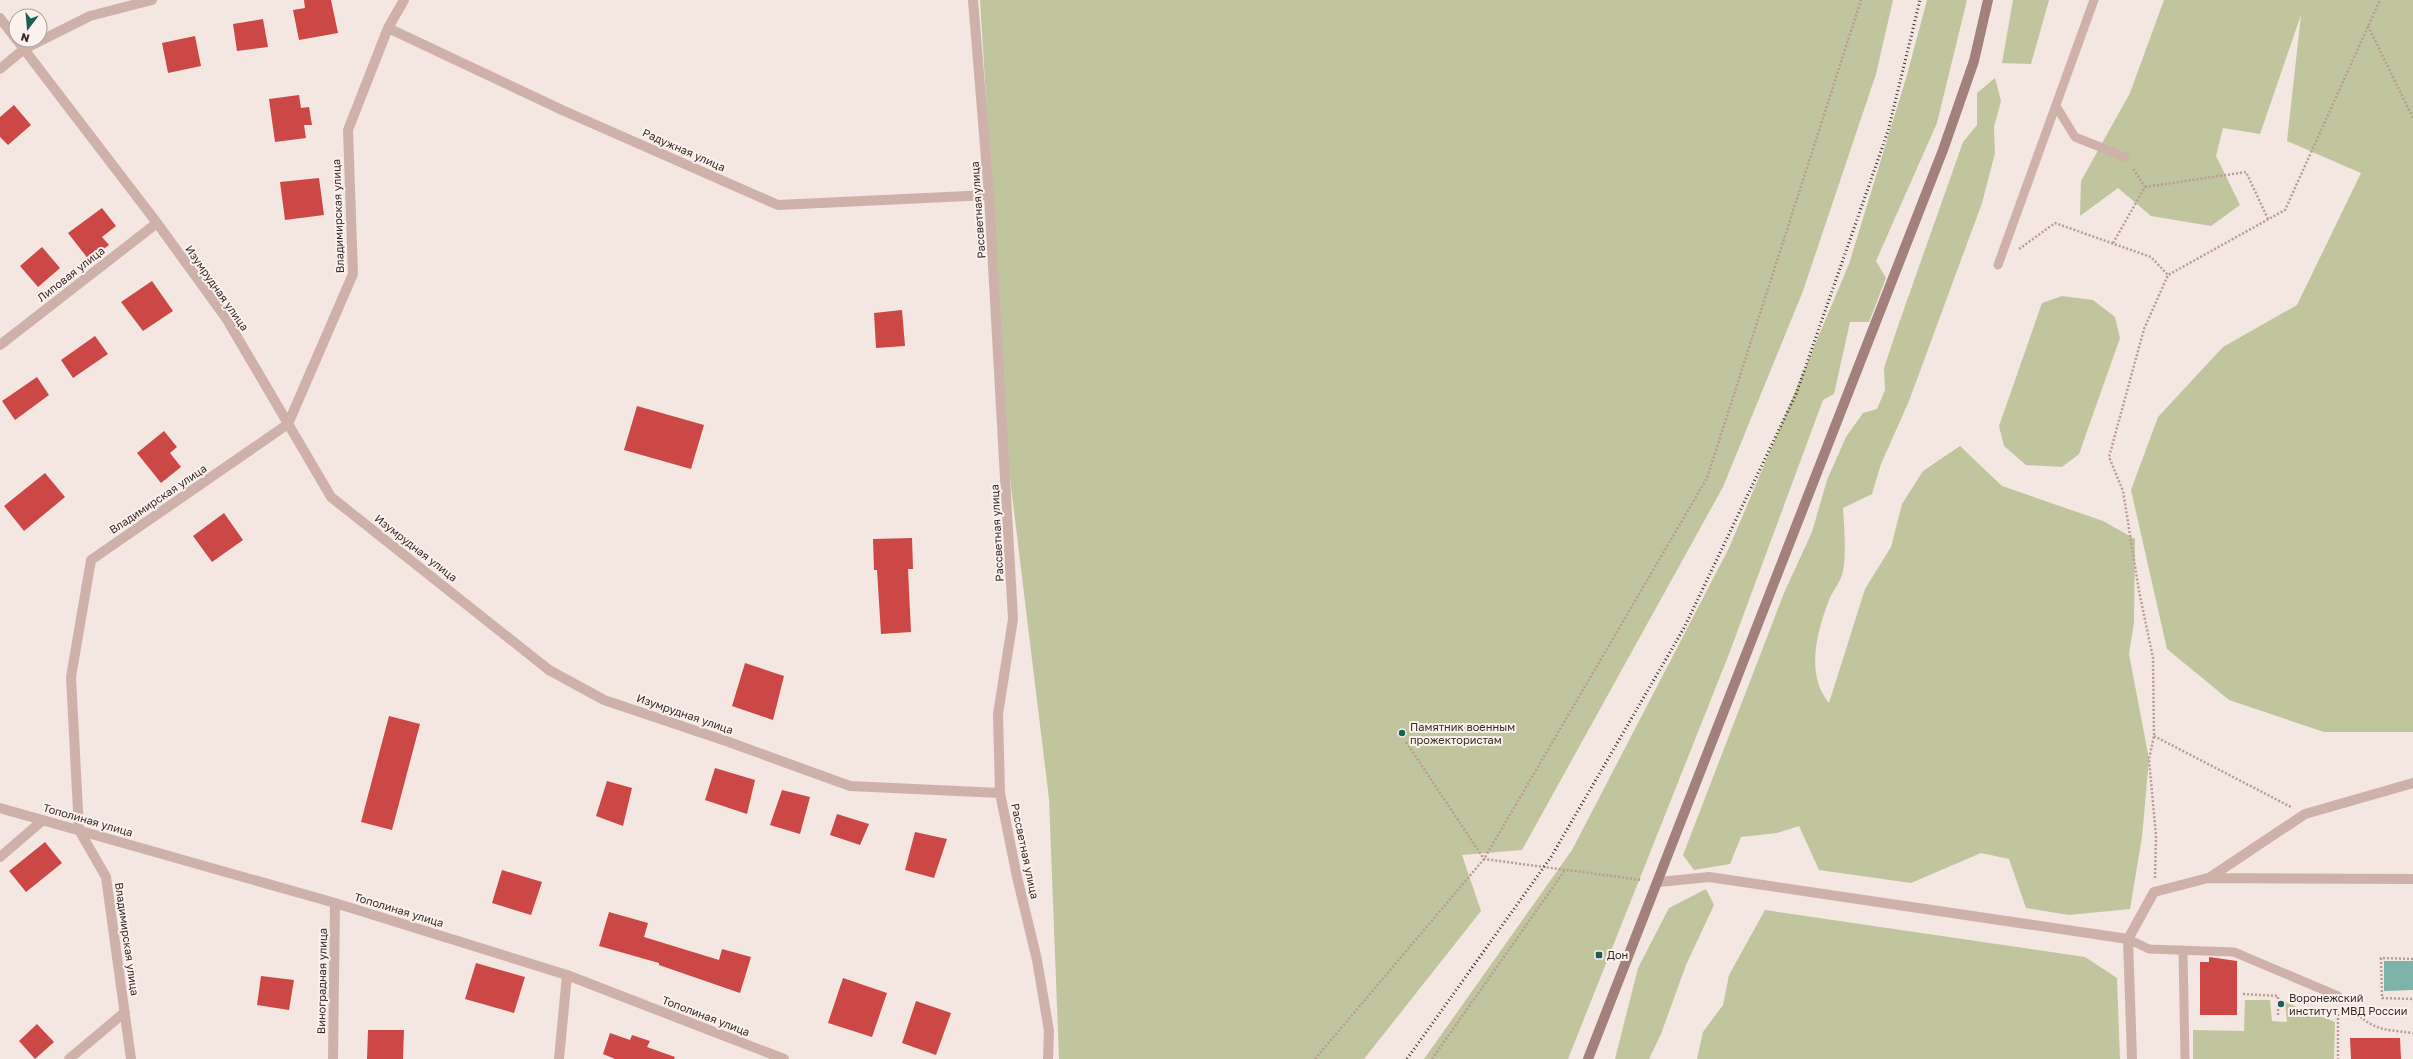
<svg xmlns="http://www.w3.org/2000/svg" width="2413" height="1059" font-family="'Golos Text',sans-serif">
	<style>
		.green { fill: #c1c59e }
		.water { fill: #7db3a9 }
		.building { fill: #cb4847 }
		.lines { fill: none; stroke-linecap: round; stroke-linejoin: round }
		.path { stroke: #ba9c94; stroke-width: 2.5; stroke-dasharray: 2 2; stroke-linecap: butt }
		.lane { stroke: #ceb2aa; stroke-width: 9 }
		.street { stroke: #ceb2aa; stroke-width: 10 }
		.secondary { stroke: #a2807b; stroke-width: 10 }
		.rail { stroke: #3b2b2a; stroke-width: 3; stroke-dasharray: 1 3; stroke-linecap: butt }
		.poi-dot { fill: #1d5f54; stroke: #fbf1ed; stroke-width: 1.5 }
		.labels { text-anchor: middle; stroke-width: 4; stroke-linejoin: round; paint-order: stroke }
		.street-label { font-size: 11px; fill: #3b2b2a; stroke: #fbf1ed }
		.poi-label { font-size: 11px; fill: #3b2b2a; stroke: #fbf1ed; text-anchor: start }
	</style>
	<rect width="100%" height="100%" fill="#f4e6e0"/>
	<!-- green -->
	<path class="green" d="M980,0h913l-17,74 -73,217 -80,196 -201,363 -60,5 19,56 -117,148h-305l-10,-260 -40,-329z
		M1927,0h40l-30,123 -61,138 10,17 -17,44h-19l-16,72 -11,6 -94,254 -161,405h-144l148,-209 157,-302 120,-284 58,-189z
		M2013,0h36l-18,64 -29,-1z
		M2164,0h249v732h-89l-95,-32 -62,-51 -36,-159 27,-73 65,-70 74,-42 64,-132 -74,-32 14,-126 -41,119 -37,-6 -7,28 24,49 -29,21 -60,-10 -33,-28 -38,28 1,-35 49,-88z
		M1995,78l6,23 -7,26 1,26 -13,50 -73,198 -28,63 -9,30 -29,14c1,17 4,52 -1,67 -3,9 -10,17 -13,25 -12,31 -24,75 0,103l36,-114 26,-42 11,-43 21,-33 37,-25 42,40 101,35 32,18 -1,83 -5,32 20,105 -7,78 -12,72 -61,6 -43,-7 -17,-49 -28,-6 -70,30 -92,-13 -20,-44 -22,7 -36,4 -11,27 -36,6 -11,-15 101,-262 28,-61 15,-52 19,-43 17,-24 14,-4 8,-19 -1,-22 14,-42 65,-184 14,-17v-32z
		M2062,296l31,4 22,17 5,21 -41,116 -17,13 -36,-2 -22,-19 -5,-20 43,-123z
		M1706,889l8,16 -28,60 -25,69 -12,25h-34l23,-91 31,-60z
		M1765,910l320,47 32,21 3,81h-423l6,-27 20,-27 6,-30z
		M2245,1000h25l2,21 15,1 -2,-20 50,20 -1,37h-141v-29l51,1z"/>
	<!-- water -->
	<path class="water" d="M2384,961h29v29l-29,1z"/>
	<!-- building -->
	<path class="building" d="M304,0h27l7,33 -39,7 -6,-30 12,-2z
		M263,19l5,28 -31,4 -4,-27z
		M195,36l6,30 -33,7 -6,-30z
		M299,95l2,13 8,-1 3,18h-8l2,13 -31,4 -6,-43z
		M14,105l17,20 -23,20 -8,-8v-20z
		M319,178l5,37 -39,5 -5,-38z
		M102,208l14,18 -14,11 7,8 -20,15 -21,-27z
		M42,247l18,21 -22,19 -18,-21z
		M152,281l21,30 -30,20 -22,-29z
		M902,310l3,36 -29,2 -2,-35z
		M95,336l13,18 -35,24 -12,-18z
		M37,377l12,18 -34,25 -13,-19z
		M637,406l67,19 -13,44 -67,-19z
		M164,431l13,16 -7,6 11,14 -20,16 -24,-30z
		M45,473l20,24 -41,34 -20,-25z
		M224,513l19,27 -31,22 -19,-26z
		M912,538l1,31h-5l3,63 -30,2 -4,-64h-3l-1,-31z
		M745,663l39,13 -11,44 -41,-14z
		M389,716l31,8 -28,106 -31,-8z
		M715,768l40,12 -8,34 -42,-14z
		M607,781l25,7 -9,38 -27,-10z
		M782,790l28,7 -10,37 -30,-9z
		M837,814l32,10 -9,21 -30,-10z
		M915,832l32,7 -13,39 -29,-8z
		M45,842l17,21 -36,29 -17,-21z
		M502,870l40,12 -11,33 -39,-12z
		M609,912l39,11 -4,14 75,23 3,-11 29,8 -11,36 -81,-28v-2l-60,-17z
		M2209,957l28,4v54h-37v-53h9z
		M476,963l49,14 -11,36 -49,-14z
		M261,976l33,4 -5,30 -32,-5z
		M843,978l44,15 -15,44 -44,-14z
		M916,1001l35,12 -15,42 -34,-12z
		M37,1024l17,18 -19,17 -16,-18z
		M368,1030h36l-1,29h-36z
		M610,1033l20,7 2,-5 18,6 -3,6 28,10 -1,2h-59l-12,-5z
		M2350,1038h50l1,21h-50z"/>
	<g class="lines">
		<!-- path -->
		<path class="path" d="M2368,26l45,92
			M2145,187l101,-15 22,47
			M2113,243l32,-56 -13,-20
			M2019,249l36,-26 96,34 17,18
			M2154,736l137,71
			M1406,742l78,117 158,21
			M2155,878l1,-42 -7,-77 5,-23 -1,-78 -14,-67 -16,-100 -14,-34 35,-128 24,-54 117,-65 95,-210
			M2413,959l-32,-1 1,40 31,1
			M2243,994l35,2v19
			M2348,1006c26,24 30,23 65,27
			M2338,1010v49
			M1315,1059l169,-200 223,-381 154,-478
			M1432,1059l133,-189"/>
		<!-- lane -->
		<path class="lane" d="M2056,106l19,31 50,20
			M1998,265l96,-265
			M2128,939l21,10 85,3 104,44
			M2183,950l2,109"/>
		<!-- street -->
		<path class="street" d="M973,0l16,195 24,424 -15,95 2,79 17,84 20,83 12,71 -1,28
			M0,18l16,21
			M388,28l174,82 216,95 211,-10
			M17,40l140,183 69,95 105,179 218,173 55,30 122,41 124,45 150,7
			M0,69l24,-20 66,-33 62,-16
			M0,345l157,-122
			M0,808l335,95 232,72 217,84
			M0,857l43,-37
			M2209,878l96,-64 108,-31
			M1659,882l50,-5 419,62
			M69,1059l56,-47
			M131,1059l-25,-182 -27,-47 -8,-153 20,-117 197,-136 65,-150 -5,-144 40,-102 16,-28
			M333,1059l2,-156
			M559,1059l8,-84
			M2132,1059l-4,-120 26,-47 54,-14 205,1"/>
		<!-- secondary -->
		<path class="secondary" d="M1588,1059l355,-909 31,-89 14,-61"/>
		<!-- rail -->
		<path class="rail" d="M1407,1059l144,-202 133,-229 112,-234 92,-263 32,-131"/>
	</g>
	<!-- markers -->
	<g class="poi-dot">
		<circle cx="1402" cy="733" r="4"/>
		<rect x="1595" y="951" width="8" height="8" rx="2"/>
		<circle cx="2281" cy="1004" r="4"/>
	</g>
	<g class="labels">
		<!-- street labels -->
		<g class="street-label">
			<text transform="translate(684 150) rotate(24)" y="4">Радужная улица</text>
			<text transform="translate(978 210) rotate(-94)" y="4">Рассветная улица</text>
			<text transform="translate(338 216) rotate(-92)" y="4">Владимирская улица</text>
			<text transform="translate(71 274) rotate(-38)" y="4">Липовая улица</text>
			<text transform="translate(217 288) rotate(55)" y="4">Изумрудная улица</text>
			<text transform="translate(158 499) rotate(-34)" y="4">Владимирская улица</text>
			<text transform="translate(997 533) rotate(-93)" y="4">Рассветная улица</text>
			<text transform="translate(416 548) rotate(38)" y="4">Изумрудная улица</text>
			<text transform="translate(685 714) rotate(19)" y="4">Изумрудная улица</text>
			<text transform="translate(88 820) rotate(16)" y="4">Тополиная улица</text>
			<text transform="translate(1025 851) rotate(78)" y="4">Рассветная улица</text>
			<text transform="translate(399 910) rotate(17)" y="4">Тополиная улица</text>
			<text transform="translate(127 939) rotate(82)" y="4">Владимирская улица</text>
			<text transform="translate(322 981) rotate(-89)" y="4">Виноградная улица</text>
			<text transform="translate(706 1016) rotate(21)" y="4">Тополиная улица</text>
		</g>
		<!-- poi labels -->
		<g class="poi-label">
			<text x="1410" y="731">Памятник военным<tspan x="1410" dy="13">прожектористам</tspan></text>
			<text x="1607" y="959">Дон</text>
			<text x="2289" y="1002">Воронежский<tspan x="2289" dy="13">институт МВД России</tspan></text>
		</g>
	</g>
	<!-- north arrow -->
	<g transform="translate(28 28) rotate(196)"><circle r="19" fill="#fbf1ed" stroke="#aea29f"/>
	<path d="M0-3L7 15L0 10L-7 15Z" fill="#1d5f54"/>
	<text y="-6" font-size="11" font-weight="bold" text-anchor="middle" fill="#3b2b2a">N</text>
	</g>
</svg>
